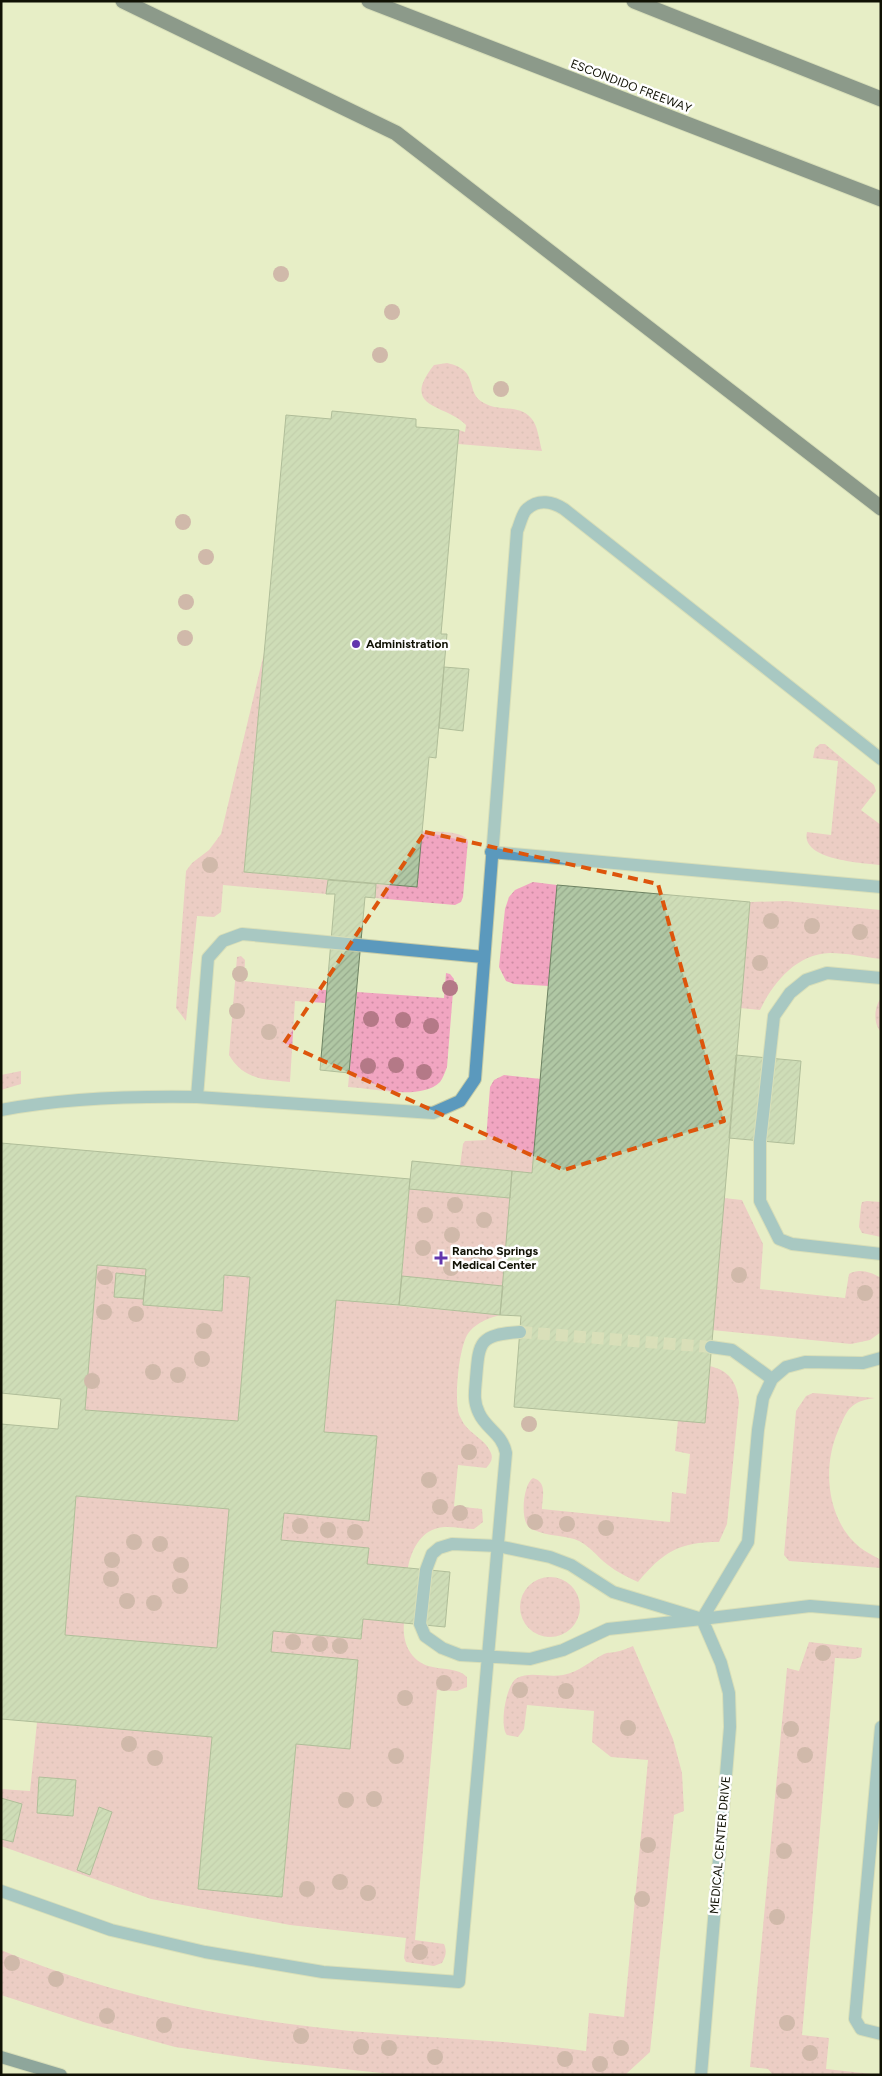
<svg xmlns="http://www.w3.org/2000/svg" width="882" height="2076" font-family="Figtree,sans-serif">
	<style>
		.grass { fill: url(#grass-dots); fill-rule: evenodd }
		.building { fill: url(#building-hatch); stroke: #6d8262; fill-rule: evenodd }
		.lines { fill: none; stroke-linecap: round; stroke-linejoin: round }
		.minor-tunnel { stroke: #c7cda9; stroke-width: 12; stroke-dasharray: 12 6; stroke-linecap: butt }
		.minor-casing { stroke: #c5cba7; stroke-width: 14 }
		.major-casing { stroke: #c5cba7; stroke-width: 14 }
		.highway-casing { stroke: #c5cba7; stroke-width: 17 }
		.minor { stroke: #5b99bd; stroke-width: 12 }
		.major { stroke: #234f67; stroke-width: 12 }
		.highway { stroke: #1e3442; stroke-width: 15 }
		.tree { fill: #b47987 }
		.marked { fill: none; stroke: #dd550c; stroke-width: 4; stroke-dasharray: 10 6; stroke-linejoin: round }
		.poi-dot { fill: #6236ad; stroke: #fff; stroke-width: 2 }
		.labels { text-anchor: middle; stroke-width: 5; stroke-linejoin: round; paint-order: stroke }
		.street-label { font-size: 12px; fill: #101104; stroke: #fff }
		.poi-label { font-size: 12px; font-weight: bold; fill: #101104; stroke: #fff; text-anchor: start }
	</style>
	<defs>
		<pattern id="grass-dots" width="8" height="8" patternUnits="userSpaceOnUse" patternTransform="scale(1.25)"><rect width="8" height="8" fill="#f1a5c1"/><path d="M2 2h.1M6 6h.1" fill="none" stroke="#ce8da4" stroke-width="1.8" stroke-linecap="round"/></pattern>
		<pattern id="building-hatch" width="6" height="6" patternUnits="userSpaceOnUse" patternTransform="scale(1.25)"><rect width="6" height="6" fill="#b0c7a4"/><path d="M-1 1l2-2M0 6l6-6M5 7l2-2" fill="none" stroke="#96aa8c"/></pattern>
	</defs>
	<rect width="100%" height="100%" fill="#e7eec6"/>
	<!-- grass -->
	<path class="grass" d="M447,363c34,7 17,30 37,40 15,9 35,1 47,15 7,7 8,23 11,33l-84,-7 1,-14 6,2 1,-7c-20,-21 -67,-16 -32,-60z
		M264,653l-20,219 84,8 -2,14 -103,-9 -2,27 -7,5 -17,-1 -11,105 -10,-13 10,-137 6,-8 17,-13 12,-16z
		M820,744h5l49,41 2,6 -15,19 20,15v40c-18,-2 -81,-5 -74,-33l24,3 7,-74 -25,-3 2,-10z
		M422,831c13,1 38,-1 46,9l-5,57 -2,5 -6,3 -80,-7 1,-14 41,3z
		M533,882l24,3 -8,101 -35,-2 -8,-3 -7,-14 6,-58 4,-12 6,-7z
		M786,901l95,9v49c-17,-2 -35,-6 -51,-6 -34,1 -57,30 -70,57l-20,-2 10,-106z
		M241,956l4,4 -1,21 82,9v13l-31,-2 -5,81c-27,-3 -46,-2 -61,-27l8,-98z
		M446,973l4,1 4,5 -7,88c-2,5 -4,11 -7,15 -19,19 -67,6 -92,5l9,-95 87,6z
		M881,998v34c-8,-8 -7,-25 0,-34z
		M21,1071v13l-20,6v-15z
		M504,1075l37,4 -9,94 -72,-7 3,-22 2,-3 21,-1 4,-53 4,-7z
		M409,1189l101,9 -7,88 -101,-10z
		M724,1198l18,2 21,44 -3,45 85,9 4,-24c10,-6 22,-2 32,4v54l-11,8 -19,4 -139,-14z
		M867,1201l14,1v35l-19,-4 -3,-6 2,-21 1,-4z
		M97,1265l49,4 -3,36 79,6 2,-36 26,2 -12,144 -153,-11z
		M336,1300l164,15c-11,3 -22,7 -30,16 -11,11 -15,63 -12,79 0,4 4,10 6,14 7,10 21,16 26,27 4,7 1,12 -4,17l-28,-3 -4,41 28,3 1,13 -9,7c-11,0 -26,-4 -36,-1 -18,4 -27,23 -30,40l-41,-4 1,-16 -87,-8 3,-27 66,-79 -26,-2z
		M709,1366c20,4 28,16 30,36l-12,122 -8,18c-40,0 -56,10 -81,40 -11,-5 -21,-10 -30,-17 -11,-8 -20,-22 -34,-26 -13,-4 -33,-3 -45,-12 -9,-7 -6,-43 4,-49 15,4 9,20 9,31l128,13 2,-30 14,2 4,-40 -15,-3 3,-31z
		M813,1393l62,5c-25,4 -27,10 -37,33 -15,34 -12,84 17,112 7,7 17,12 26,17v8l-92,-7 -5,-6 12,-144 10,-15z
		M76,1496l153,13 -12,139 -152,-13z
		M520 1607a30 30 0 1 1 60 0a30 30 0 1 1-60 0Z
		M363,1619l41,4c-2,20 7,40 29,44 12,3 25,1 34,10v10l-10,4 -20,-1 -22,250 29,4c3,7 2,12 -2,19l-8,3 -28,-4 -2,-4 2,-20 -116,-13 -139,-26 -150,-53v-7l12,3 9,-38 -21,-6v-9l29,2 7,-69 175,15 -14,152 84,8 14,-153 62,-84 -87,-8 2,-21 88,8zM39,1777l37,4 -3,35 -36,-3z
		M809,1642l53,6 -1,9 -6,2 -20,-1 -33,377 27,3 -3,31 55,6h-108l-5,-6 -18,-2 37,-399 12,3z
		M633,1646l40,93 9,34 2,38 -10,4 -24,237 -25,23h-225l-132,-14 -93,-14 -88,-24 -86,-28v-45c99,41 207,65 313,77 90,11 182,11 272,24l3,-38 35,4 24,-257 -37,-3 -19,-15 2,-31 -67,-6 -3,24 -6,8 -11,-2c-8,-9 -1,-51 10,-57 13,-7 31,0 46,-3 16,-3 27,-14 41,-21 4,-2 7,-1 11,-2 6,-1 13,-4 18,-6z"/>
	<!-- building -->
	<path class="building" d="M332,411l84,8v8l43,3 -18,204h6l-11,124 -7,-1 -12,130 -173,-15 42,-457 45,4z
		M444,667l25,2 -6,62 -24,-3z
		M328,880l48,4 -1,14 -10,-1 -16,176 -29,-3 15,-176h-9z
		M557,885l193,17 -45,521 -191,-16 7,-91 -21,-1 12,-144 20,2z
		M736,1055l65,6 -7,83 -65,-6z
		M1,1143l409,36 -11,126 -63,-5 -12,132 53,4 -8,85 -85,-8 -3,27 88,8 -2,16 83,8 -5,55 -82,-8 -2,20 -88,-8 -2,21 87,8 -8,89 -54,-5 -14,153 -84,-8 14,-152 -211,-18v-295l57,5 3,-30 -60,-6zM97,1265l49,4 -3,36 79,6 2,-36 26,2 -12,144 -153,-11zM76,1496l153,13 -12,139 -152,-13z
		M412,1161l100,10 -2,27 -101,-9z
		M116,1273l30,3 -3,23 -29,-2z
		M402,1276l101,10 -3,29 -101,-10z
		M39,1777l37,3 -3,36 -36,-3z
		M1,1798l21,6 -9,38 -12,-3z
		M99,1807l13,5 -22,63 -13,-5z"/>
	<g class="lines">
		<!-- minor-tunnel -->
		<path class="minor-tunnel" d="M520,1332l191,15"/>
		<!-- minor casing -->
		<g class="minor-casing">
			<path id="minor" d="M491,852l390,35
				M483,957l-241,-23 -19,7 -15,17 -11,139 236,16 27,-12 15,-22 42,-548c3,-6 5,-18 10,-22 12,-11 26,-7 37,0l317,250
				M881,978l-54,-5 -21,7 -16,13 -16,23 -14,125v60l19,38 13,5 89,10
				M1,1110c64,-12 131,-14 196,-13
				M711,1347l21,3 40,29
				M702,1619l-89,-27 -42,-27 -21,-8 -52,-11 -46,-2 -13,4 -7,6 -6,16 -6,54 5,12 17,12 18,7 70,4 33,-9 45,-21 94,-10 108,-13 71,6
				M702,1619l46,-77 10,-112 5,-32 9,-19 14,-12 19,-5 58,1 18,-5
				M881,1727l-26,292 6,10 20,5
				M1,1891l110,39 94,22 118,20 136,10 47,-529c-4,-20 -20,-24 -27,-40 -6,-12 -4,-22 -3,-34 3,-38 3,-44 44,-47
				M701,2075l29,-348 -1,-34 -8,-30 -19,-44"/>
		</g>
		<!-- major casing -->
		<g class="major-casing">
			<path id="major" d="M1,2057l60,18"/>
		</g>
		<!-- highway casing -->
		<g class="highway-casing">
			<path id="highway" d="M123,1l273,132 485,375
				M369,1l512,198
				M634,1l247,98"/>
		</g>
		<!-- minor -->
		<use href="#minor" class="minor"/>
		<!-- major -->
		<use href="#major" class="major"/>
		<!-- highway -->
		<use href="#highway" class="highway"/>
	</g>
	<!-- trees -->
	<g class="tree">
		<circle cx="281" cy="274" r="8"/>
		<circle cx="392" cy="312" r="8"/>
		<circle cx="380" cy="355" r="8"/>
		<circle cx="501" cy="389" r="8"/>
		<circle cx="183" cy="522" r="8"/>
		<circle cx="206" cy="557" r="8"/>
		<circle cx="186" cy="602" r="8"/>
		<circle cx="185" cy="638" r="8"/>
		<circle cx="210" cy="865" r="8"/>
		<circle cx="771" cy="921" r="8"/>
		<circle cx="812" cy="926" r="8"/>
		<circle cx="860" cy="932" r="8"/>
		<circle cx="760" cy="963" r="8"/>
		<circle cx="240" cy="974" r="8"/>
		<circle cx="450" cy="988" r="8"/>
		<circle cx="237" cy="1011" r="8"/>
		<circle cx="371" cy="1019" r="8"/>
		<circle cx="403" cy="1020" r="8"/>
		<circle cx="431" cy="1026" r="8"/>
		<circle cx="269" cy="1032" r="8"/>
		<circle cx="396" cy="1065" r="8"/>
		<circle cx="368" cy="1066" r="8"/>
		<circle cx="424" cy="1072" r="8"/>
		<circle cx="455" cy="1205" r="8"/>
		<circle cx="425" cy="1215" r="8"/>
		<circle cx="484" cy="1220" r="8"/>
		<circle cx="452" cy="1235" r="8"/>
		<circle cx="423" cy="1248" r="8"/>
		<circle cx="479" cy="1258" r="8"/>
		<circle cx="451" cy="1268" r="8"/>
		<circle cx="739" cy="1275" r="8"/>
		<circle cx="105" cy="1277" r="8"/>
		<circle cx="865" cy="1293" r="8"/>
		<circle cx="104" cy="1312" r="8"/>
		<circle cx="136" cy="1314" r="8"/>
		<circle cx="204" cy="1331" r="8"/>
		<circle cx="202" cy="1359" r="8"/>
		<circle cx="153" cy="1372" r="8"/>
		<circle cx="178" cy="1375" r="8"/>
		<circle cx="92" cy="1381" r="8"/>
		<circle cx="529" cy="1424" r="8"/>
		<circle cx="469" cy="1452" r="8"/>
		<circle cx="429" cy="1480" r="8"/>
		<circle cx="440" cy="1507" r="8"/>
		<circle cx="460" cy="1513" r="8"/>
		<circle cx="535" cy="1522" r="8"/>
		<circle cx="567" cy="1524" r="8"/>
		<circle cx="300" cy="1526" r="8"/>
		<circle cx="606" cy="1528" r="8"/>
		<circle cx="328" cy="1530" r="8"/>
		<circle cx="355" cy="1532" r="8"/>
		<circle cx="134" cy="1542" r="8"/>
		<circle cx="160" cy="1544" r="8"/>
		<circle cx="112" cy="1560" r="8"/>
		<circle cx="181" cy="1565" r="8"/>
		<circle cx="111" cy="1579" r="8"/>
		<circle cx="180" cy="1586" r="8"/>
		<circle cx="127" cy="1601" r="8"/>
		<circle cx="154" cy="1603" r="8"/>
		<circle cx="293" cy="1642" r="8"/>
		<circle cx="320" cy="1644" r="8"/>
		<circle cx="340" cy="1646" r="8"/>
		<circle cx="823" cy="1653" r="8"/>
		<circle cx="444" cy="1683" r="8"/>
		<circle cx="520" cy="1690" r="8"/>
		<circle cx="566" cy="1691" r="8"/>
		<circle cx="405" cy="1698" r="8"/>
		<circle cx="628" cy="1728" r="8"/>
		<circle cx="791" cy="1729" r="8"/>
		<circle cx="129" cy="1744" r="8"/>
		<circle cx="805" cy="1755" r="8"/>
		<circle cx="396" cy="1756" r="8"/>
		<circle cx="155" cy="1758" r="8"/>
		<circle cx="784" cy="1791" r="8"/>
		<circle cx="374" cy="1799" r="8"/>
		<circle cx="346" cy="1800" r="8"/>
		<circle cx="648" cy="1845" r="8"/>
		<circle cx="784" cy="1851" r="8"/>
		<circle cx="340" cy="1882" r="8"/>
		<circle cx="307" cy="1889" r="8"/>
		<circle cx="368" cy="1893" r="8"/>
		<circle cx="642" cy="1899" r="8"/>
		<circle cx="777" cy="1917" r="8"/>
		<circle cx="420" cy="1952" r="8"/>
		<circle cx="12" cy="1963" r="8"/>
		<circle cx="56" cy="1979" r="8"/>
		<circle cx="107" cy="2016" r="8"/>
		<circle cx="787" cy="2023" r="8"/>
		<circle cx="164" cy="2025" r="8"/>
		<circle cx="301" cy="2036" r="8"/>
		<circle cx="361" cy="2047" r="8"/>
		<circle cx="389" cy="2048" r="8"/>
		<circle cx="621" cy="2048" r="8"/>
		<circle cx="810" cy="2053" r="8"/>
		<circle cx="435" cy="2057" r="8"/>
		<circle cx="565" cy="2059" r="8"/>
		<circle cx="600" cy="2064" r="8"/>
	</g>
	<!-- marked area -->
	<path d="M0 0H882V2076H0ZM425,832l233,52 66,237 -160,49 -280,-127z" fill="#e7eec6" fill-opacity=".55" fill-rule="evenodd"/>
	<path class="marked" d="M425,832l233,52 66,237 -160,49 -280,-127z"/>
	<!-- markers -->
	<g class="poi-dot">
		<circle cx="356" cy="644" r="5"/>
		<path d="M438.5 1250.5h5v5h5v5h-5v5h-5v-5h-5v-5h5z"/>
	</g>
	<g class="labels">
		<!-- street labels -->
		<g class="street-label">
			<text transform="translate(631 86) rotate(21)" y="4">ESCONDIDO FREEWAY</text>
			<text transform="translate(720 1845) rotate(-85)" y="4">MEDICAL CENTER DRIVE</text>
		</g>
		<!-- poi labels -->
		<g class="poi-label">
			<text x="366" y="648">Administration</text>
			<text x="452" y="1255">Rancho Springs<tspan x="452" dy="14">Medical Center</tspan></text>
		</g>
	</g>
	<!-- border -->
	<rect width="882" height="2076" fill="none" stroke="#101104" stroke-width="5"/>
</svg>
